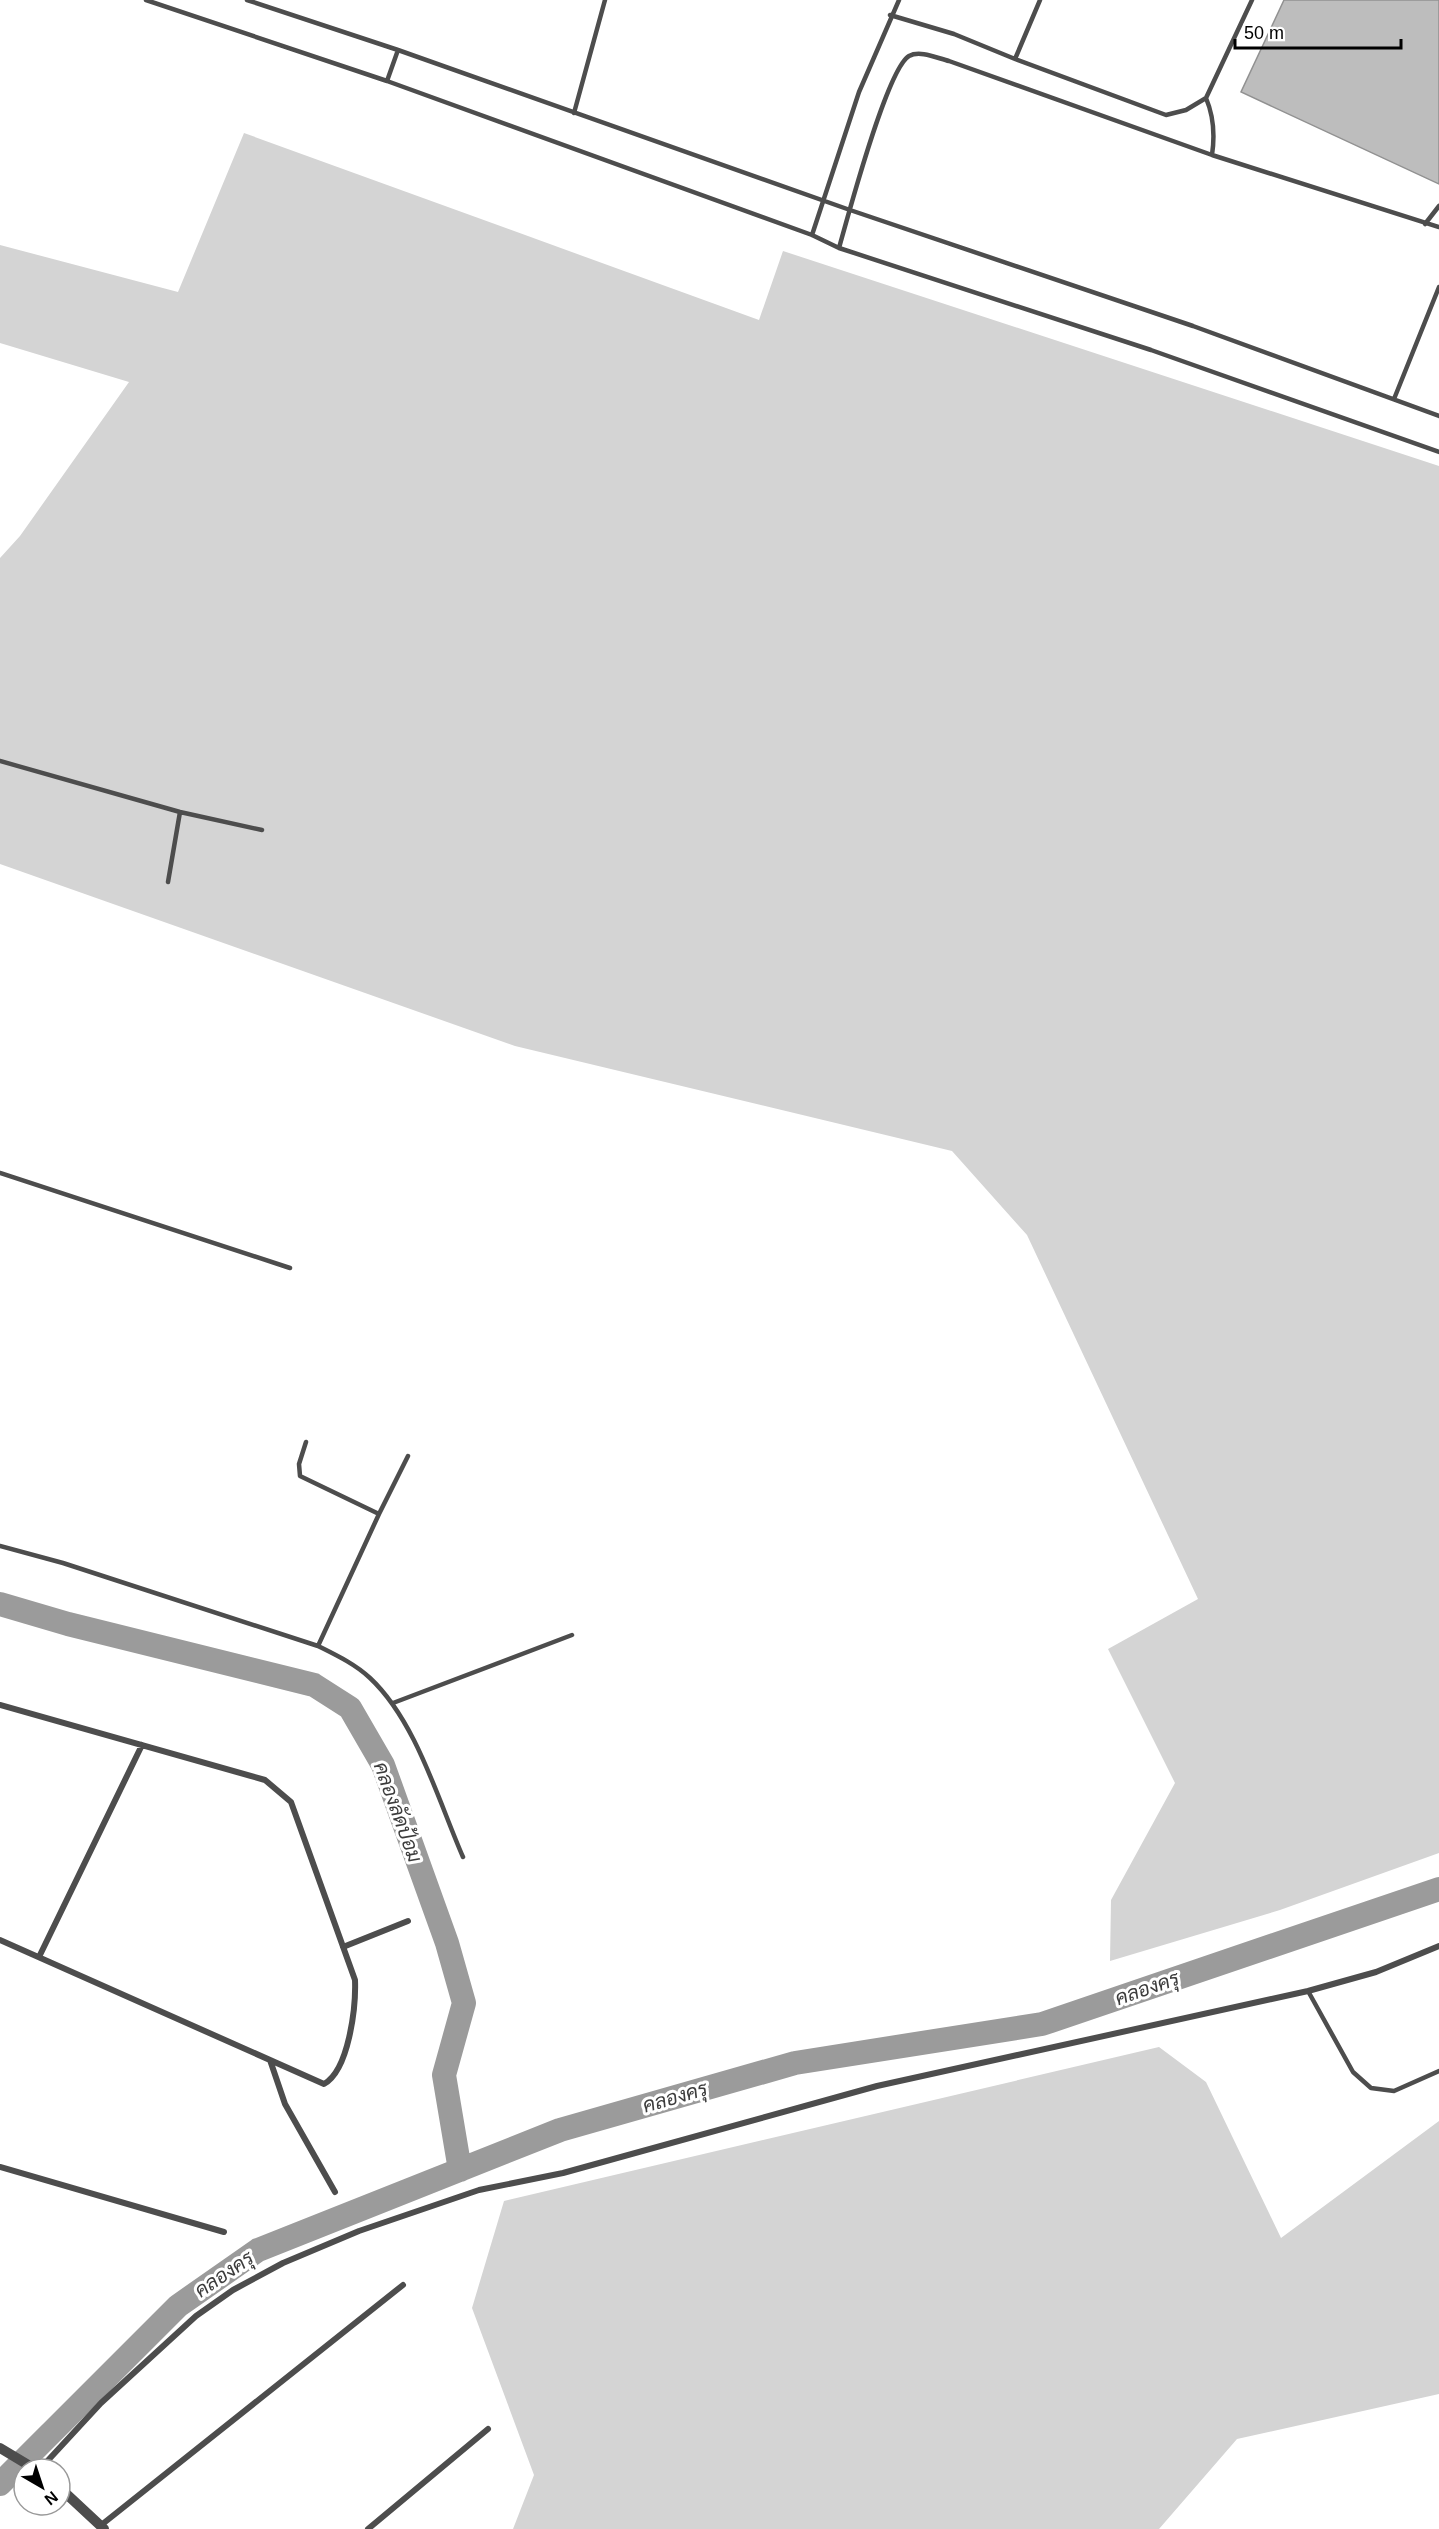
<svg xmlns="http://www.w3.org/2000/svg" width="1439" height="2529" font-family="Helvetica,Sarabun,sans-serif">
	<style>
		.green { fill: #d4d4d4 }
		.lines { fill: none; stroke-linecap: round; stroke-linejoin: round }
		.canal { stroke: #9b9b9b; stroke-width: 24 }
		.building { fill: #bdbdbd; stroke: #919191; stroke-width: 1.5 }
		.service { stroke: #4d4d4d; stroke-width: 4.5 }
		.minor { stroke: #4d4d4d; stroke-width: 6 }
		.tertiary { stroke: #4d4d4d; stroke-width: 10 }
		.labels { text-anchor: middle; stroke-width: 6; stroke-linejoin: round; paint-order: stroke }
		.water-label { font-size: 20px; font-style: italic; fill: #3c3c3c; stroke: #fff }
	</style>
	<rect width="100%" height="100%" fill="#fff"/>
	<!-- green -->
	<path class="green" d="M244,133l515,187 24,-69 656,215v1387l-159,57 -170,51 1,-61 64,-117 -67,-134 90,-50 -171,-364 -75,-84 -437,-105 -515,-182v-306l20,-22 109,-154 -129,-39v-98l178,47z
		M1159,2047l47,35 75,156 158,-117v273l-202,45 -78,90h-646l21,-54 -62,-167 32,-107z"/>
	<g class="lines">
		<!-- canal -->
		<path class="canal" d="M0,1604l68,20 246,61 36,23 33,57 64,178 17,60 -20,72 16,95
			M0,2484l178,-178 80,-56 302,-120 235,-67 247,-39 397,-135"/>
	</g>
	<!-- building -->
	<path class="building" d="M1284,0h155v184l-198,-92z"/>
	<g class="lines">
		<!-- service -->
		<path class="service" d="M146,0l241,81 425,154 27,13 312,102 288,102
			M247,0l151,50 452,160 343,116 246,90
			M1040,0l-25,59 151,56 20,-5 20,-12 46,-98
			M890,15l64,19 61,25
			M387,81l11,-31
			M1206,98c8,19 9,37 6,57
			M574,113l31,-113
			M1425,224l14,-18
			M812,235l47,-143 40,-92
			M839,248c9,-32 48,-179 70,-192 11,-6 28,2 40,5l263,94 227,72
			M1394,399l45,-112
			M0,761l180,51 82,18
			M168,882l12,-70
			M0,1173l290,95
			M306,1442l-7,22 1,12 79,38 -61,132
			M379,1514l29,-58
			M0,1546l63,17 255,83c18,9 37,18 52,32 46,43 68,122 93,179
			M393,1703l179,-68
			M1308,1991l45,81 18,16 23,3 45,-20"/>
		<!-- minor -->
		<path class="minor" d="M0,1705l265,75 26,22 64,178c1,27 -6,90 -31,104l-324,-144
			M343,1947l65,-26
			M39,1957l103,-212
			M270,2060l15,44 50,88
			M0,2167l224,65
			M40,2469l61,-66 95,-87 37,-26 50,-27 76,-32 120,-41 84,-17 314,-87 431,-95 68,-19 63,-26
			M100,2526l303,-241
			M368,2529l120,-100"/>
		<!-- tertiary -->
		<path class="tertiary" d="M0,2448l35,21
			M60,2488l44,41"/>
	</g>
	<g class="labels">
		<!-- water labels -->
		<g class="water-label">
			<text transform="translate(398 1812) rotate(70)" y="7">คลองลัดป้อม</text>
			<text transform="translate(1147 1988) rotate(-19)" y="7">คลองครุ</text>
			<text transform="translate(675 2097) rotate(-16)" y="7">คลองครุ</text>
			<text transform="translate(224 2274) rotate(-34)" y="7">คลองครุ</text>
		</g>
	</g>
	<!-- north arrow -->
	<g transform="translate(42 2487) rotate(141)"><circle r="28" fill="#ffffff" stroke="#999999" stroke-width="1.5"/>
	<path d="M0-4.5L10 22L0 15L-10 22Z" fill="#000000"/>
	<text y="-9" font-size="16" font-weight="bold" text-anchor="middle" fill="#000000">N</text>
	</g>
	<!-- scale -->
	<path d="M1235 39v9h166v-9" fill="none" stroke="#000000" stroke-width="3"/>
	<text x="1244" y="39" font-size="18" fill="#000000" stroke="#ffffff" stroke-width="4.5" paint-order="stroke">50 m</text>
</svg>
